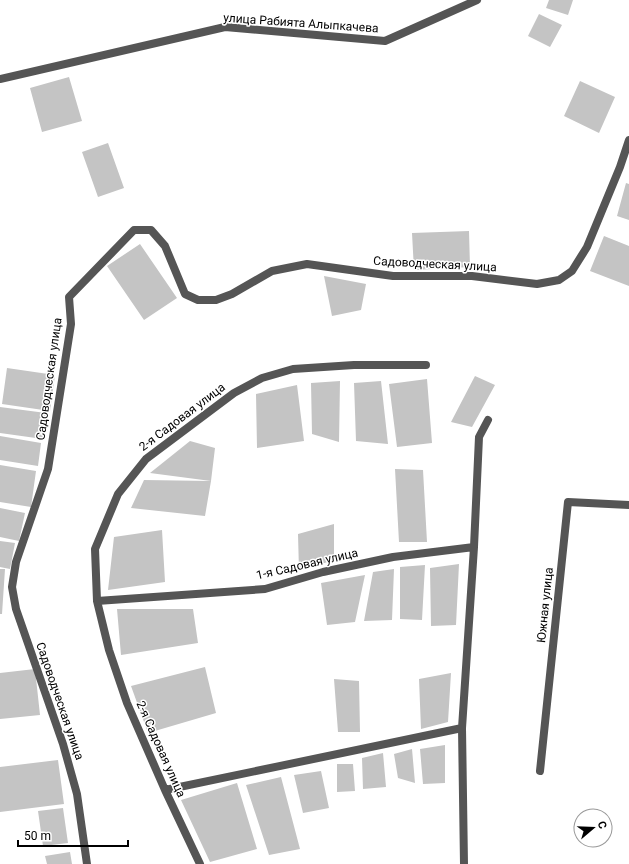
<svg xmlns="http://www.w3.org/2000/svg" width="629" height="864" font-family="Roboto,sans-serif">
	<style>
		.building { fill: #c4c4c4 }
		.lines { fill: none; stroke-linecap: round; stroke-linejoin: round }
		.street { stroke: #555; stroke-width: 8 }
		.labels { text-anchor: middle; stroke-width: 3; stroke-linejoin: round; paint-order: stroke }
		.street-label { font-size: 12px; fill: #000; stroke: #fff }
	</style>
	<rect width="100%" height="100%" fill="#fff"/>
	<!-- building -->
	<path class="building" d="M549,0h24l-5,15 -22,-7z
		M539,14l23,11 -12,22 -22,-11z
		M69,77l13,44 -40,11 -12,-44z
		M580,81l35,16 -16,36 -35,-17z
		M108,143l16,45 -26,9 -16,-45z
		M626,183l3,1v36l-12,-4z
		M469,231l1,36 -56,3 -2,-37z
		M604,236l25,10v40l-39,-15z
		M140,244l37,54 -33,22 -37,-54z
		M324,276l42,8 -5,26 -29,6z
		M7,368l48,7 -5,36 -48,-7z
		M475,376l20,9 -23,42 -21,-5z
		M427,379l5,64 -35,4 -8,-63z
		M340,381l-1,61 -27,-8 -1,-51z
		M381,381l7,63 -32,-3 -2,-58z
		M297,385l7,56 -47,7 -1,-54z
		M0,407l46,6 -3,26 -43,-6z
		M0,436l41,7 -3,23 -38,-6z
		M190,441l25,7 -4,33 -6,35 -74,-8 13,-28 67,1 -61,-8z
		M0,465l36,6 -5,36 -31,-5z
		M395,469l28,1 4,72h-28z
		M0,508l25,5 -6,28 -19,-4z
		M334,524v36l-35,11 -1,-37z
		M162,530l3,52 -57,8 6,-53z
		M0,541l15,2 -5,26 -10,-2z
		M459,564l-3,61 -25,1 -1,-58z
		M425,565l-3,55 -22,-1v-52z
		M0,569h5l-3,45h-2z
		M394,569l-2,51 -28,1 9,-49z
		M365,575l-10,47 -28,3 -6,-42z
		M117,609h76l5,34 -77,12z
		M205,667l11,46 -68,20 -17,-47z
		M35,669l5,46 -40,4v-46z
		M451,673l-3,49 -27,7 -2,-50z
		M334,679l25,2 1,51h-22z
		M445,745v38l-22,1 -3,-35z
		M412,749l3,34 -17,-5 -4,-24z
		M383,753l3,34 -23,2 -1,-31z
		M58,760l6,44 -64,8v-45z
		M337,764h16l2,27 -18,1z
		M321,771l8,37 -26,5 -9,-38z
		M281,777l19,72 -31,6 -23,-70z
		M237,783l20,66 -47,13 -29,-62z
		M63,808l5,35 -25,3 -5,-35z
		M70,852l2,12h-25l-2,-8z"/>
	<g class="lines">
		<!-- street -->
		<path class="street" d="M0,79l225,-52 160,14 92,-41
			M97,601l168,-12 58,-17 70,-15 81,-10
			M540,771l28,-269 61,3
			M165,790l297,-62
			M87,864l-10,-70 -14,-50 -47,-135 -4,-22 4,-25 32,-93 23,-145 -2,-27 65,-67h17l14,16 20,48 13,6h18l16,-6 40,-23 35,-7 86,12h79l65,8 22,-4 13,-9 15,-24 33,-80 9,-27
			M200,864l-35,-74 -38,-87 -18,-53 -12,-49 -2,-52 23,-55 28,-35 88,-66 28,-15 31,-9 61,-4h72
			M464,864l-2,-136 12,-181 5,-110 9,-17"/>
	</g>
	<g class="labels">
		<!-- street labels -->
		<g class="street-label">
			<text transform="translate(301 23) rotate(4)" y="4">улица Рабията Алыпкачева</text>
			<text transform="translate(435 264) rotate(3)" y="4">Садоводческая улица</text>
			<text transform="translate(49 379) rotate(-82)" y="4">Садоводческая улица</text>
			<text transform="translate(182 417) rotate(-37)" y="4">2-я Садовая улица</text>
			<text transform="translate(307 564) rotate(-13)" y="4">1-я Садовая улица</text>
			<text transform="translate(545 605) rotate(-84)" y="4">Южная улица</text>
			<text transform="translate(60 701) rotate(71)" y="4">Садоводческая улица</text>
			<text transform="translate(161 749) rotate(66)" y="4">2-я Садовая улица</text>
		</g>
	</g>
	<!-- north arrow -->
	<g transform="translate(593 828) rotate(71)"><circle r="19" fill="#ffffff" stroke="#999999"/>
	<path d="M0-3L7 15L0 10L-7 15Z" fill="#000000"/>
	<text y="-6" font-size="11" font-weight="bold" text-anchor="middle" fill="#000000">С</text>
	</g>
	<!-- scale -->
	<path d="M18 840v6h110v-6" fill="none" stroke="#000000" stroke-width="2"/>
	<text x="24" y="840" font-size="12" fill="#000000" stroke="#ffffff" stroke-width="3" paint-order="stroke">50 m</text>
</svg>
